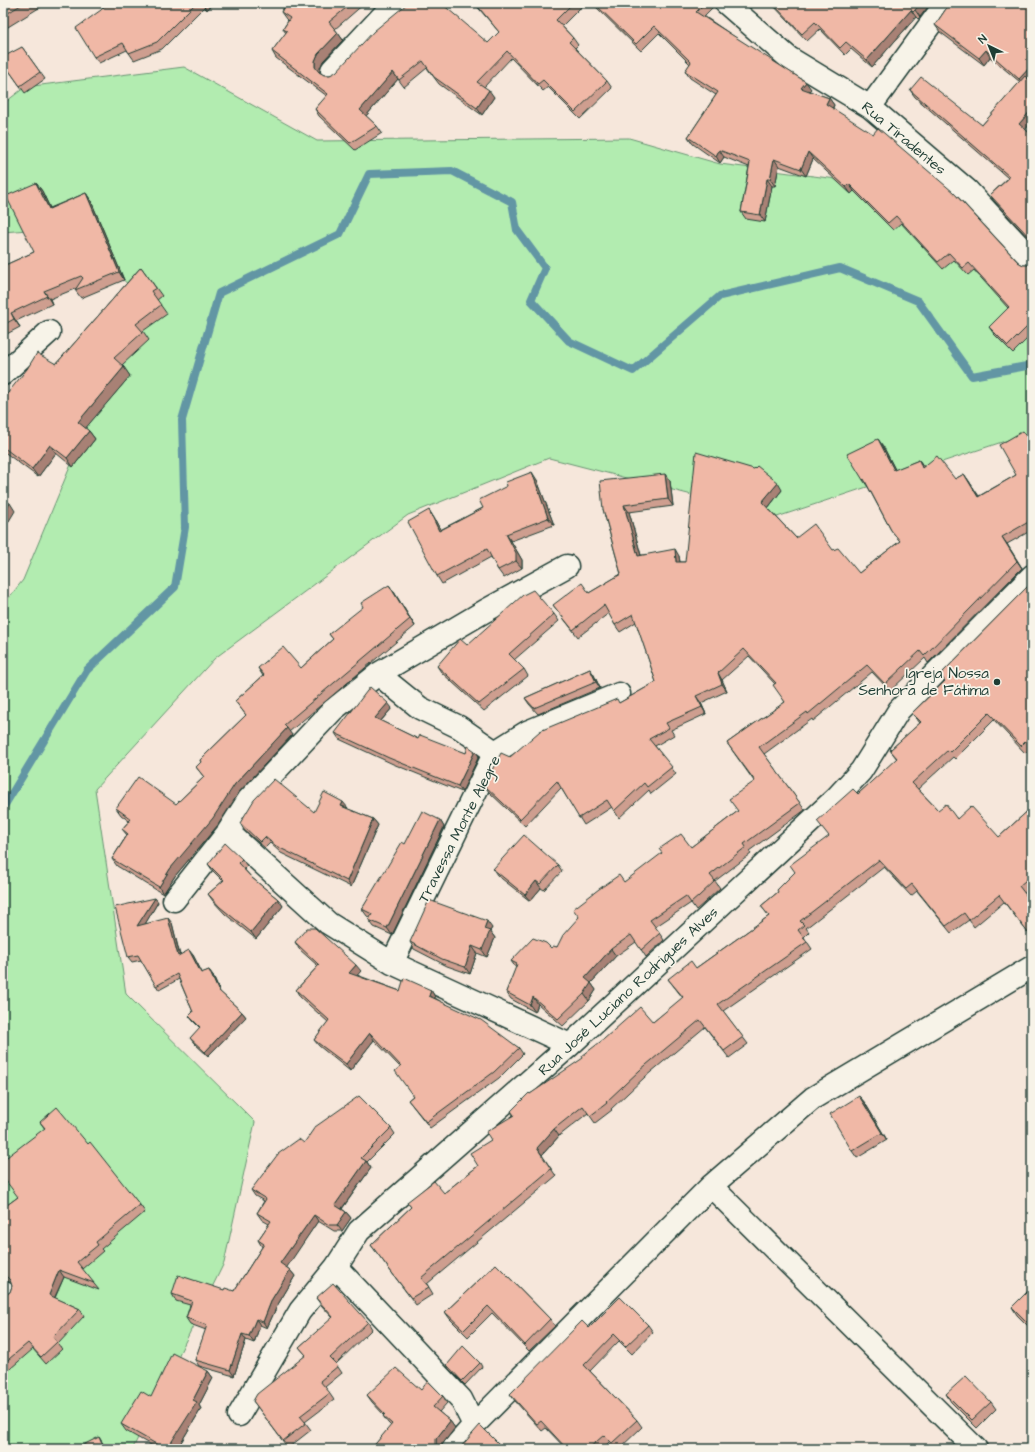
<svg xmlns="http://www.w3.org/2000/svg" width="1035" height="1452" font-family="'Architects Daughter',sans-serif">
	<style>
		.green { fill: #b2ecb0; stroke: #689472 }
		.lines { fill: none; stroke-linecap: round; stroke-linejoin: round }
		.stream { stroke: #6296a4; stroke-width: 8 }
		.minor-casing { stroke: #1f3d34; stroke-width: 25 }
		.minor { stroke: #f7f3e8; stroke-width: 22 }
		.wall { fill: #ce9e8f; stroke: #1f3d34 }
		.shaded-wall { fill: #a88174; stroke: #1f3d34 }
		.building { fill: #f0b8a6; stroke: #1f3d34 }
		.poi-dot { fill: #1f3d34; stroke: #f7f3e8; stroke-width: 1.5 }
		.labels { text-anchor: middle; stroke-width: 3.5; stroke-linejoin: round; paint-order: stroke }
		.street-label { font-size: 15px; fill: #1f3d34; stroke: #f7f3e8 }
		.poi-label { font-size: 15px; fill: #1f3d34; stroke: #f7f3e8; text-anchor: end }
	</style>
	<rect width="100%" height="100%" fill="#f6e7db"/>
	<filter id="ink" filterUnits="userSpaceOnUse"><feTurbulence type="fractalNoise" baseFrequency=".025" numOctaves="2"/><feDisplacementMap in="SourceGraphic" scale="8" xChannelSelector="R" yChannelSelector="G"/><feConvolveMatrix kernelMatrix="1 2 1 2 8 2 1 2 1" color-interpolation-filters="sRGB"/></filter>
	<g filter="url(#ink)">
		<!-- green -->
		<path class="green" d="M184,67l133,74 312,-3 91,26 163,21 149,140v107l-255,85 -228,-59 -141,57 -193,143 -120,131 31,205 129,128 -31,141 -91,185 -130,1v-137l38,-57 -38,9v-659l20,-25 118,-284 -76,-69 -62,5v-128l22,-17z"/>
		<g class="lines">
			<!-- stream -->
			<path class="stream" d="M3,808l84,-138 88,-83 10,-60 -3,-107 37,-127 121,-59 29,-60 83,-3 60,31 5,28 28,38 -14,32 38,41 64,30 87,-75 120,-28 78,33 54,75 60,-11"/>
			<!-- minor casing -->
			<g class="minor-casing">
				<path id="minor" d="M726,3l63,55 81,49 97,83 65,70
					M332,70l59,-63 5,-4
					M870,107l76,-104
					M3,374l46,-42
					M378,674l42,34 39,19 36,25
					M228,832l100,91 64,40 178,82
					M174,900l54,-68 21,-33 84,-89 45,-36 107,-63 82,-45
					M392,963l103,-211 32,-20 92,-38
					M711,1186l265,263
					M336,1267l125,132 13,26 -21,24
					M3,1293h1
					M239,1415l61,-104 36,-44 23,-36 211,-186 266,-247 25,-27 38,-61 133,-134
					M474,1425l237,-239 102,-88 219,-131"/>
			</g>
			<!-- minor -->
			<use href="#minor" class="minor"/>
		</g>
		<!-- wall -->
		<path class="wall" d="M3,3h44l-44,27z
			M108,3h105l-6,7 -3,-3 -42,42 -28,11 -7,-10 -28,13 -5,-6 7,-47z
			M287,3h78l-30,26 8,11 -20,21 -3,7v5l4,2h6l158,-32 11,-11 -25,-29h111l-23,23 11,12 5,7 -3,3 32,33 5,7 -32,31 -32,-32 -5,4 -32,-33 -27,29 10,10 -12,18 -43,-31 -12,-16 -23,19 -6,-8 -32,37 11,10 5,7 -27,17 -36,-34 -4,-7 12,-13 -51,-38 -4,-7 14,-18 -3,-4 5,-8 -2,-2 -5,-7z
			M592,3h122v3l-10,10 107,73 -2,2 20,7 5,7 -1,3 185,154 5,3h7l2,-1v70l-19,19 -19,-19 -5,-7 19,-19 -34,-38 -6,5 -14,-15 -11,9 -42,-46 -8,7 -39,-39 -3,3 -38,-35 -7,17 -27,-10 -4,20h-3l-7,36 -19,-3 -5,-7 8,-45 -25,-10 -4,6 -27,-19 -5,-7 28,-42 -26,-17 -5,-7 5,-7 -31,-31 -18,18z
			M771,3h160l-11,14 -2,2 -2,-2 -44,50 -21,-18 -6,6 -25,-26 -13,12z
			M950,3l79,77 -4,49 7,6v107l-37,-40 -5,-7 18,-17 -93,-81 -5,-7 72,35 38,-43 -30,-25 -6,8 -44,-33 -5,-7z
			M22,47l23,32 -20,14 -22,-31z
			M36,183l6,8 8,17 36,-15 5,8 33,79 -43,18 -6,-8 2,-2 -27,11 2,5 -36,17 4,6 -17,9v-70l31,-14z
			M141,267l21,29 -5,4 10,14 -24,17 6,9 -27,25 8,11 -45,52 4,3 6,8 -22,28 -17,-14 -18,24 -35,-26v-52l53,-35z
			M1028,438l4,7v85l-25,14 15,24 -94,95 -3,-5 -35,33 -18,-19 -59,49 -1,-2 -48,35 41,56 -56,41 2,3 -36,27 5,7 -16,15 -8,7 -5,-7 -36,24 9,13 -18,17 -10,-15 -20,14 -25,27 5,7 -7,11 -26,25 -25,-22 -3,8 -24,-13 -5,-7 10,-24 -5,-7 40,-13 6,-1 67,-65 67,-35 47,-36 16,-30 -27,-38 58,-41 -10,-18 -26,-28 -27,24 5,11 -26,12 5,11 -35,16 3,5 -19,11 21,28 -25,20 -2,-4 -30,28 -7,-11 -28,18 -23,-37 -36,38 -36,-34 -5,-7 26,-28 109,-54 37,-21 -20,-60 -16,10 -5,-7 -6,-12 -31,24 -25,-32 36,-12 32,-19 -18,-65 67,-28 3,25 -44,6 12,43 38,1 1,6h5l97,-72 -14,18 28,30 37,12 26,23 41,-32 -9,-11 -23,-43 -5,-7 20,-34 12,24 24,-10 5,7 31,12 9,-5 15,22 37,-21z
			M537,480l17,45 -43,16 11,19v8l-18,10 -6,-8 -7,-13 -49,27 -5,-8 -8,-66 5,8 6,12z
			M1032,582v165l-7,6 -31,-33 -39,39 -2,-2 -35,32 20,21 61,27 33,-30v79l-8,7 8,10v35l-28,-36 -30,25 -5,-7 -18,13 -34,-42 -6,5 -27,-29 -78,61 3,4 -5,5 8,12 -89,62 25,33 -19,14 -24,-31 -60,50 -34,32 1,1 -17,13 -7,-10 -29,23 -17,19 14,21 -129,108 6,10 -17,11 -45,-60 40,-38 -4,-5 37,-9 34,-27 13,-26 22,-25 -2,-4 19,-17 123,-72 30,-24 -15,-19 28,-11 73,-52 -8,-10 17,-14 17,-19 34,-37 29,-42 39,-35 -7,-9 30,-27 -8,-10 32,-32 -4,-6z
			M394,592l21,34 -126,106 3,3 -52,56 -22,34 -43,51 -12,18 -46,-28 -5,-7 15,-24 -5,-6 7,-8 -8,-6 -5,-7 60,-4 28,-27 -8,-10 5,-5 -1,-2 46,-45 -11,-14 28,-25 -5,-8h43l32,-29 -4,-5z
			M554,614l5,7 -45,39 10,9 4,7 -44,35 -43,-39 -4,-6 30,-21z
			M590,669l4,6 6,13 -62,26 -9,-10 -4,-6z
			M392,708l-11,13 37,18 48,14 9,-2 4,5 -17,36 -69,-28 -54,-25 -4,-6z
			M348,809l25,10 5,6 -27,62 -70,-34 -11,-10 -5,5 -21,-18 -4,-7 74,-11z
			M440,820l4,7 -52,108 -18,-8 -5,-7 1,-2 -3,-2 -5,-7 43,-65z
			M242,859l5,7 -3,3 8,9 26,21 5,7 -27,33 -31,-25 -12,-13 -5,-7 15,-13 -10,-10 -5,-7z
			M558,865l4,6 -18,19 -3,-2 -11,13 -33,-26 -4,-6z
			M155,898l3,4 -13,22 27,-1 8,32h13l9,18 7,-3 3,4 8,18 22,20 4,5 -38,39 -14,-13 -4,-5 10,-10 -7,-7 -4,-5 4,-4 -14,-33 -20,11 -18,-30 -9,2 -4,-5z
			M492,928l-2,3 5,7 -8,19 -10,-4 -7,21 -23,-8 -33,-17 -4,-7z
			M295,942l66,29 -4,4 43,16 31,-1 4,7v1l84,50 4,6 -24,24 -69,50 -22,-28 5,-4 -13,-29 -26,-27 -24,31 -31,-25 -5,-6 14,-18 -28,-25 -4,-7 22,-24 -19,-17z
			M859,1096l6,7 22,37 -30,18 -5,-7z
			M40,1122l48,22 52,61 5,7 -44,37 2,2 -21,18 17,21 -35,-13 -9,21 25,11 4,7 -26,28 4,5 -16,15 -13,-15 -30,26v-72l1,-1 -1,-1v-4l7,-5 2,-6 -1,-4 -8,-1v-73l15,-11 27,-68z
			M391,1128l4,6 -28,28 4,6 -29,41 4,3 5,6 -9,13h-8l-16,-10 -32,46 4,3 5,6 -18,30 -10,22 -7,-3 -6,18 -8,-3 -12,36 -35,-10 -4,-6 11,-30 -16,-6 -4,-6 4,-13 -14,-4 -4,-7 52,-4 10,1 28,-44 -4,-7 11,-16 -7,-4 -5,-7 7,-12 -9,-5 -4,-6 53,-47z
			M496,1264l54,55 5,7 -26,25 -37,-38 -24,24 -18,-18 -5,-7z
			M1032,1287v43l-15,-15 -5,-8z
			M316,1298l52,24 4,7 -36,35 6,9 -17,14 9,13 -29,22 6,8 -23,18 -35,-47 53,-46 -7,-8 34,-29 -12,-13z
			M648,1325l5,7 -21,22 -13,-13 -29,30 47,49 5,7 -23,22h-4l-6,-7 -7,7h-36l-20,-21 -4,3 -27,-30 -5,-7 79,-66z
			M480,1363l2,4 -17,18 -16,-16 -2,-4z
			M208,1371l5,7 -14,27 2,4 -24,40h-19l-32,-18 -5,-7z
			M421,1390l22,6 4,7 -8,9 11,9 5,7 -14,18v3h-70l20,-23 -3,-3 -5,-7 1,-1 -12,-13 -5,-7z
			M946,1394l45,8 5,7 -19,19 -26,-26z"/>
		<!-- shaded-wall -->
		<path class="shaded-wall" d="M202,3h11l-6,7z
			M921,3h10l-11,14 -5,-7z
			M911,10l5,7 -44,50 -5,-7z
			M338,33l5,7 -20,21 -3,7v6l-5,-7v-6l3,-7z
			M986,50l4,7 -6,8 -5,-7z
			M1032,65v12l-8,9 -5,-7z
			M393,72l5,7 -33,38 -5,-7z
			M806,82l5,7 -5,6 -5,-7z
			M489,90l5,7 -12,18 -5,-7z
			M829,98l5,7 -3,6 -5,-7z
			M1032,109v13l-8,9 -5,-7z
			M719,150l5,7 -4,6 -4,-7z
			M808,152l5,7 -7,17 -5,-7z
			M774,159l5,7 -4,20 -5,-7z
			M767,179l5,7 -7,36 -5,-7z
			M36,183l6,8 12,26 -5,-8z
			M849,184l5,7 -3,3 -5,-7z
			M86,193l5,8 33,79 -5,-8z
			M44,291l6,8 2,5 -5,-8z
			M11,313l5,8 4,6 -6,-8z
			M124,367l6,9 -46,54 -6,-8z
			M89,431l6,8 -22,28 -6,-9z
			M1023,431l5,7 4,7v2z
			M878,439l5,7 16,31 -5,-7z
			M50,445l6,8 -18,24 -6,-8z
			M919,460l5,7 -2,1z
			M532,472l5,8 17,45 -6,-7z
			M665,474l5,7 3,25 -5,-7z
			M964,474l5,7 14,23 -5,-7z
			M778,483l4,7 -15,19 -5,-7z
			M10,503l5,8 -12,20v-16z
			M624,505l5,7 14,51 -5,-7z
			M429,510l5,8 11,20 -6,-7z
			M506,534l5,7 11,19v8l-6,-7z
			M1002,537l5,7 15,24 -5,-7z
			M675,549l4,7 2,13 -5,-7z
			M389,585l5,7 21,34 -5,-7z
			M590,669l4,6 6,13 -4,-6z
			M718,673l4,7 5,11 -5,-7z
			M696,696l5,7 5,11 -4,-7z
			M388,703l4,5 -14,16 -3,-6z
			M287,728l5,7 -52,56 -22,34 -43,51 -12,18 -4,-7 11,-18 65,-85z
			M475,751l4,5 -17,36 -4,-6z
			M343,802l5,6 -7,-2z
			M373,819l5,6 -27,62 -4,-6z
			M440,820l4,7 -52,108 -5,-7z
			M536,881l5,7 -11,13 -5,-6z
			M155,898l3,4 -17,29 -4,-5z
			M278,899l5,7 -27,33 -5,-7z
			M168,918l4,5 9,38 -3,-5z
			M487,921l5,7 -2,3 5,7 -8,19 -5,-7 2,-21z
			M472,946l5,7 -7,21 -5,-7z
			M611,949l5,7 -25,27 5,7 -7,11 -5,-7 1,-16z
			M189,950l4,5 12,23 -4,-5z
			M356,965l5,6 -7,8 -5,-6z
			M209,970l3,4 9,21 -3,-5z
			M431,990l4,7 -2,5 -4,-6z
			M533,997l5,7 -3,8 -5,-7z
			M242,1012l4,5 -38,39 -3,-4z
			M370,1033l4,7 -24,31 -4,-7z
			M859,1096l6,7 22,37 -5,-7z
			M554,1129l5,7 -17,19 -5,-7z
			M366,1161l5,7 -31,43 -5,-6z
			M346,1212l5,6 -9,13 -5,-6z
			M314,1215l4,6 -33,49 -5,-7z
			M59,1270l5,7 -11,24 -4,-6z
			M290,1270l5,6 -18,30 -10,22 -4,-6 9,-23z
			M256,1319l4,6 -6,18 -5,-7z
			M242,1334l4,6 -12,36 -4,-6z
			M208,1371l5,7 -14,27 2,4 -24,40h-10l26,-49z
			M450,1421l5,7 -14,18v3h-3l-2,-3v-7z
			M99,1437l5,8 2,4h-2z"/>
		<!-- building -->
		<path class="building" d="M3,3h21l-21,13z
			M108,3h88l-39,39 -28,11 -6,-10 -29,14 -18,-29 25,-18z
			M287,3h65l-23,19 9,11 -20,21 -3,7v6l4,5 5,3h6l6,-3 38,-41 34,-28h33l47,40 11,-11 -24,-29h98l-17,17 17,18 -4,4 38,39 -32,31 -32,-32 -5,4 -31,-33 -30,31 12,8 -12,18 -43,-31 -11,-16 -24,19 -6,-8 -33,38 17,16 -27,17 -35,-34 13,-15 -56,-43 15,-20 -4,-2 7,-11 -9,-6z
			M594,3h111l-9,9 110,70 -5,6 28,10 -3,6 47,30 5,-6 75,64 65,70 5,3h7l2,-1v58l-24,24 -19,-19 20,-20 -40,-44 -6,5 -14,-15 -11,9 -42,-46 -8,7 -39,-39 -3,3 -38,-35 -7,17 -27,-10 -4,20h-3l-7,36 -19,-3 9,-50 -31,-12 -3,6 -28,-19 30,-45 -33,-21 6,-9 -37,-36 -18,18z
			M772,3h149l-6,7 -2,2 -2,-2 -44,50 -21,-18 -6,6 -25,-26 -13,12z
			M950,3h82v62l-13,14 -33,-29 -7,8 -44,-33z
			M22,47l18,25 -20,14 -17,-24v-5z
			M1025,76l7,7v26l-13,15 13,11v49l-1,1 1,1v54l-42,-45 20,-18 -100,-87 11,-13 61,48z
			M36,183l13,26 37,-16 33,79 -44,18 8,-12 -2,-2 -37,15 3,5 -36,17 3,6 -11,6v-59l31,-14 -28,-56z
			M141,267l15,21 -5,3 10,14 -25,19 7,8 -29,26 10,9 -46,55 11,9 -22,27 -17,-13 -18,24 -29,-22v-48l24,-30 10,-16 19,11z
			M1023,431l9,16v73l-30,17 15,24 -93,95 -4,-5 -35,33 -18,-19 -59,49 -1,-2 -48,35 41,56 -56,41 2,3 -36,28 5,6 -16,15 -8,7 -5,-7 -36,24 10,13 -19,17 -10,-15 -20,14 -26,29 6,5 -7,11 -26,25 -25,-22 -3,8 -24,-13 11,-28 -6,-3 22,-23 13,5 5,5 2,-2 4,1 6,-12 16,-18 -6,-8 26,-20 20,-14 5,7 38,-29 -3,-4 22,-15 10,13 47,-36 -9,-12 26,-18 -28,-38 58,-41 -12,-17 3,-2 -32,-34 -26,24 4,11 -26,12 6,11 -36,16 3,5 -20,11 23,28 -25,20 -3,-4 -30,28 -7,-11 -28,18 -22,-37 -37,38 -36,-34 17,-32 9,4 30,-26 77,-32 2,4 37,-21 -23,-68 -18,11 -11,-20 -31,25 -20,-25 29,-22 7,10 32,-19 -18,-65 -3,-28 65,-7 3,25 -44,6 14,51 37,-7 1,13h9l11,-110 58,17 3,-3 21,17 -16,19 34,36 18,-14 19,26 5,-2 21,25 41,-32 -9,-11 -27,-51 -1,1 -16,-26 31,-15 16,31 25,-10 3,8 15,-12 18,23 9,-5 14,23 38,-22 -17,-30z
			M532,472l16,46 -42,16 10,19v8l-18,9 -11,-21 -50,27 -29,-54 21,-12 10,21 44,-23 -4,-8 28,-14 -1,-4z
			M3,499l7,4 -7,12z
			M1032,582v153l-11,11 -32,-33 -39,39 -2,-2 -36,33 26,27 8,-6 11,15 14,-13 28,31 33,-30v68l-13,11 13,17v35l-33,-43 -30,25 -5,-7 -18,13 -34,-42 -6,5 -27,-29 -79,61 4,4 -6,5 9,12 -89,62 25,33 -19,14 -24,-31 -60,50 -34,32 1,1 -17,13 -7,-10 -29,23 -17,19 14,21 -130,109 8,9 -18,11 -40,-53 40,-38 -4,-5 27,-21 10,12 34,-27 -8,-13 21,-13 -5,-8 28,-17 -3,-4 18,-18 1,1 53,-36 -1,-2 22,-17 36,-32 13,15 30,-25 -15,-18 23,-18 5,7 73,-52 -8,-10 17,-14 -1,-2 18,-18 -5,-7 39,-29 -12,-15 36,-32 5,5 39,-36 -7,-8 31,-28 -9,-9 33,-32 -5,-6z
			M389,585l21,34 -126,106 3,3 -52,56 -22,34 -43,51 -11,18 -47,-28 16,-25 -6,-5 9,-10 -15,-11 22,-31 38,27 28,-27 -8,-10 5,-5 -1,-2 46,-45 -11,-14 29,-26 -6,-7 25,-21 18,21 32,-29 -4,-5 34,-27 -2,-4z
			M533,590l21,24 -45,40 15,15 -45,35 -42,-38 23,-27 7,6 56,-50z
			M590,669l6,13 -62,26 -9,-10z
			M370,687l18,16 -13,15 43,21 2,-4 46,18 2,-7 7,5 -17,35 -69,-28 -54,-25z
			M274,779l40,33 10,-20 19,10 -2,4 32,13 -26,62 -71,-35 -11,-9 -5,5 -20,-19 14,-23z
			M422,811l18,9 -53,108 -18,-8 3,-6 -10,-5 40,-67 3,2z
			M524,835l34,30 -18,19 -4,-3 -11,14 -32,-26z
			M225,843l17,16 -4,4 14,15 26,21 -27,33 -31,-25 -12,-13 16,-14 -16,-16z
			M155,898l-18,28 31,-8 10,38 11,-6 12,23 8,-3 9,20 24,22 -37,40 -15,-14 10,-11 -11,-11 4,-4 -16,-38 -21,12 -18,-31 -10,2 -13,-50z
			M429,900l58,21 -3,8 6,2 -8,19 -10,-4 -7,21 -23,-8 -32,-17z
			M307,928h8l41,37 -7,8 51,18 4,-13 27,12 -2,6 52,24 38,28 -25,24 -68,50 -18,-22 5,-4 -18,-25 6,-5 -31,-33 -24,31 -32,-24 15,-20 -33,-30 23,-25 -24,-23z
			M359,1096l32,32 -30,30 5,3 -31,44 11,7 -9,13h-8l-15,-10 -34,48 10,7 -18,29 -9,23 -7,-3 -7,17 -7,-2 -12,36 -35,-10 12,-35 -21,-7 6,-17 -20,-7 6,-19 46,15 1,-2 9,3 30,-47 -6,-4 13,-19 -14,-8 9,-14 -15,-9 27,-36 21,-15 5,4 11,-16z
			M859,1096l23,37 -30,18 -22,-37z
			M57,1107l31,37 2,-2 50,63 -44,37 2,3 -21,17 17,21 -35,-13 -10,25 31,14 -27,28 4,5 -16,15 -13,-14 -25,21v-61l1,-1 -1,-2v-3l7,-5 2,-6 -2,-6 -4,-4 -3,-1v-67l15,-11 -15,-20v-17l42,-32 -5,-6z
			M496,1264l54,55 -25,26 -37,-39 -24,24 -19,-18z
			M333,1283l35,39 -38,36 8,8 -18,15 10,12 -30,23 6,7 -23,18 -30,-40 4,-7 49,-39 -7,-8 34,-30 -17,-19z
			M1032,1287v40l-20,-20z
			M620,1297l28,28 -22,21 -12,-12 -30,31 53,55 -25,23 -8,-8 -16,14h-21l-26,-28 -4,3 -27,-30 72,-73 7,7z
			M463,1346l17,17 -18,18 -15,-16z
			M172,1353l36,18 -15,29 4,2 -30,47h-2l-44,-25 20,-33 10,6z
			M396,1368l25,22 7,-9 15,15 -10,11 17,14 -14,18v7l2,3h-67l21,-25 -9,-8 2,-2 -18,-19z
			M966,1376l25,26 -19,18 -26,-26z
			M480,1425l24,24h-45z
			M99,1437l5,12h-22l-1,-3z"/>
	</g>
	<!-- markers -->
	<circle class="poi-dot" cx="997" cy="682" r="4"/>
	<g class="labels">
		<!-- street labels -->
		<g class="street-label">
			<text transform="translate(904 138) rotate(40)" y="5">Rua Tiradentes</text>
			<text transform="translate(459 829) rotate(-63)" y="5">Travessa Monte Alegre</text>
			<text transform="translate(628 991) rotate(-43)" y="5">Rua José Luciano Rodrigues Alves</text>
		</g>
		<!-- poi labels -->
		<g class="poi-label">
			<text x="989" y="678">Igreja Nossa<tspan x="989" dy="17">Senhora de Fátima</tspan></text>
		</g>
	</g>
	<!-- margin -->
	<rect width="1035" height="1452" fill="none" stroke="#f7f3e8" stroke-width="16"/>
	<rect x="8" y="8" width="1019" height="1436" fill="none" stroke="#1f3d34" stroke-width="1.5" filter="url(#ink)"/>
	<!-- north arrow -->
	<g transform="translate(989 46) rotate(317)" stroke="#f7f3e8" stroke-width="3" paint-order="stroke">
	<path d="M0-3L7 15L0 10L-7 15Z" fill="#1f3d34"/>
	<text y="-6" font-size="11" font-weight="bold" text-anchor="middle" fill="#1f3d34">N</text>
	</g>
</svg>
